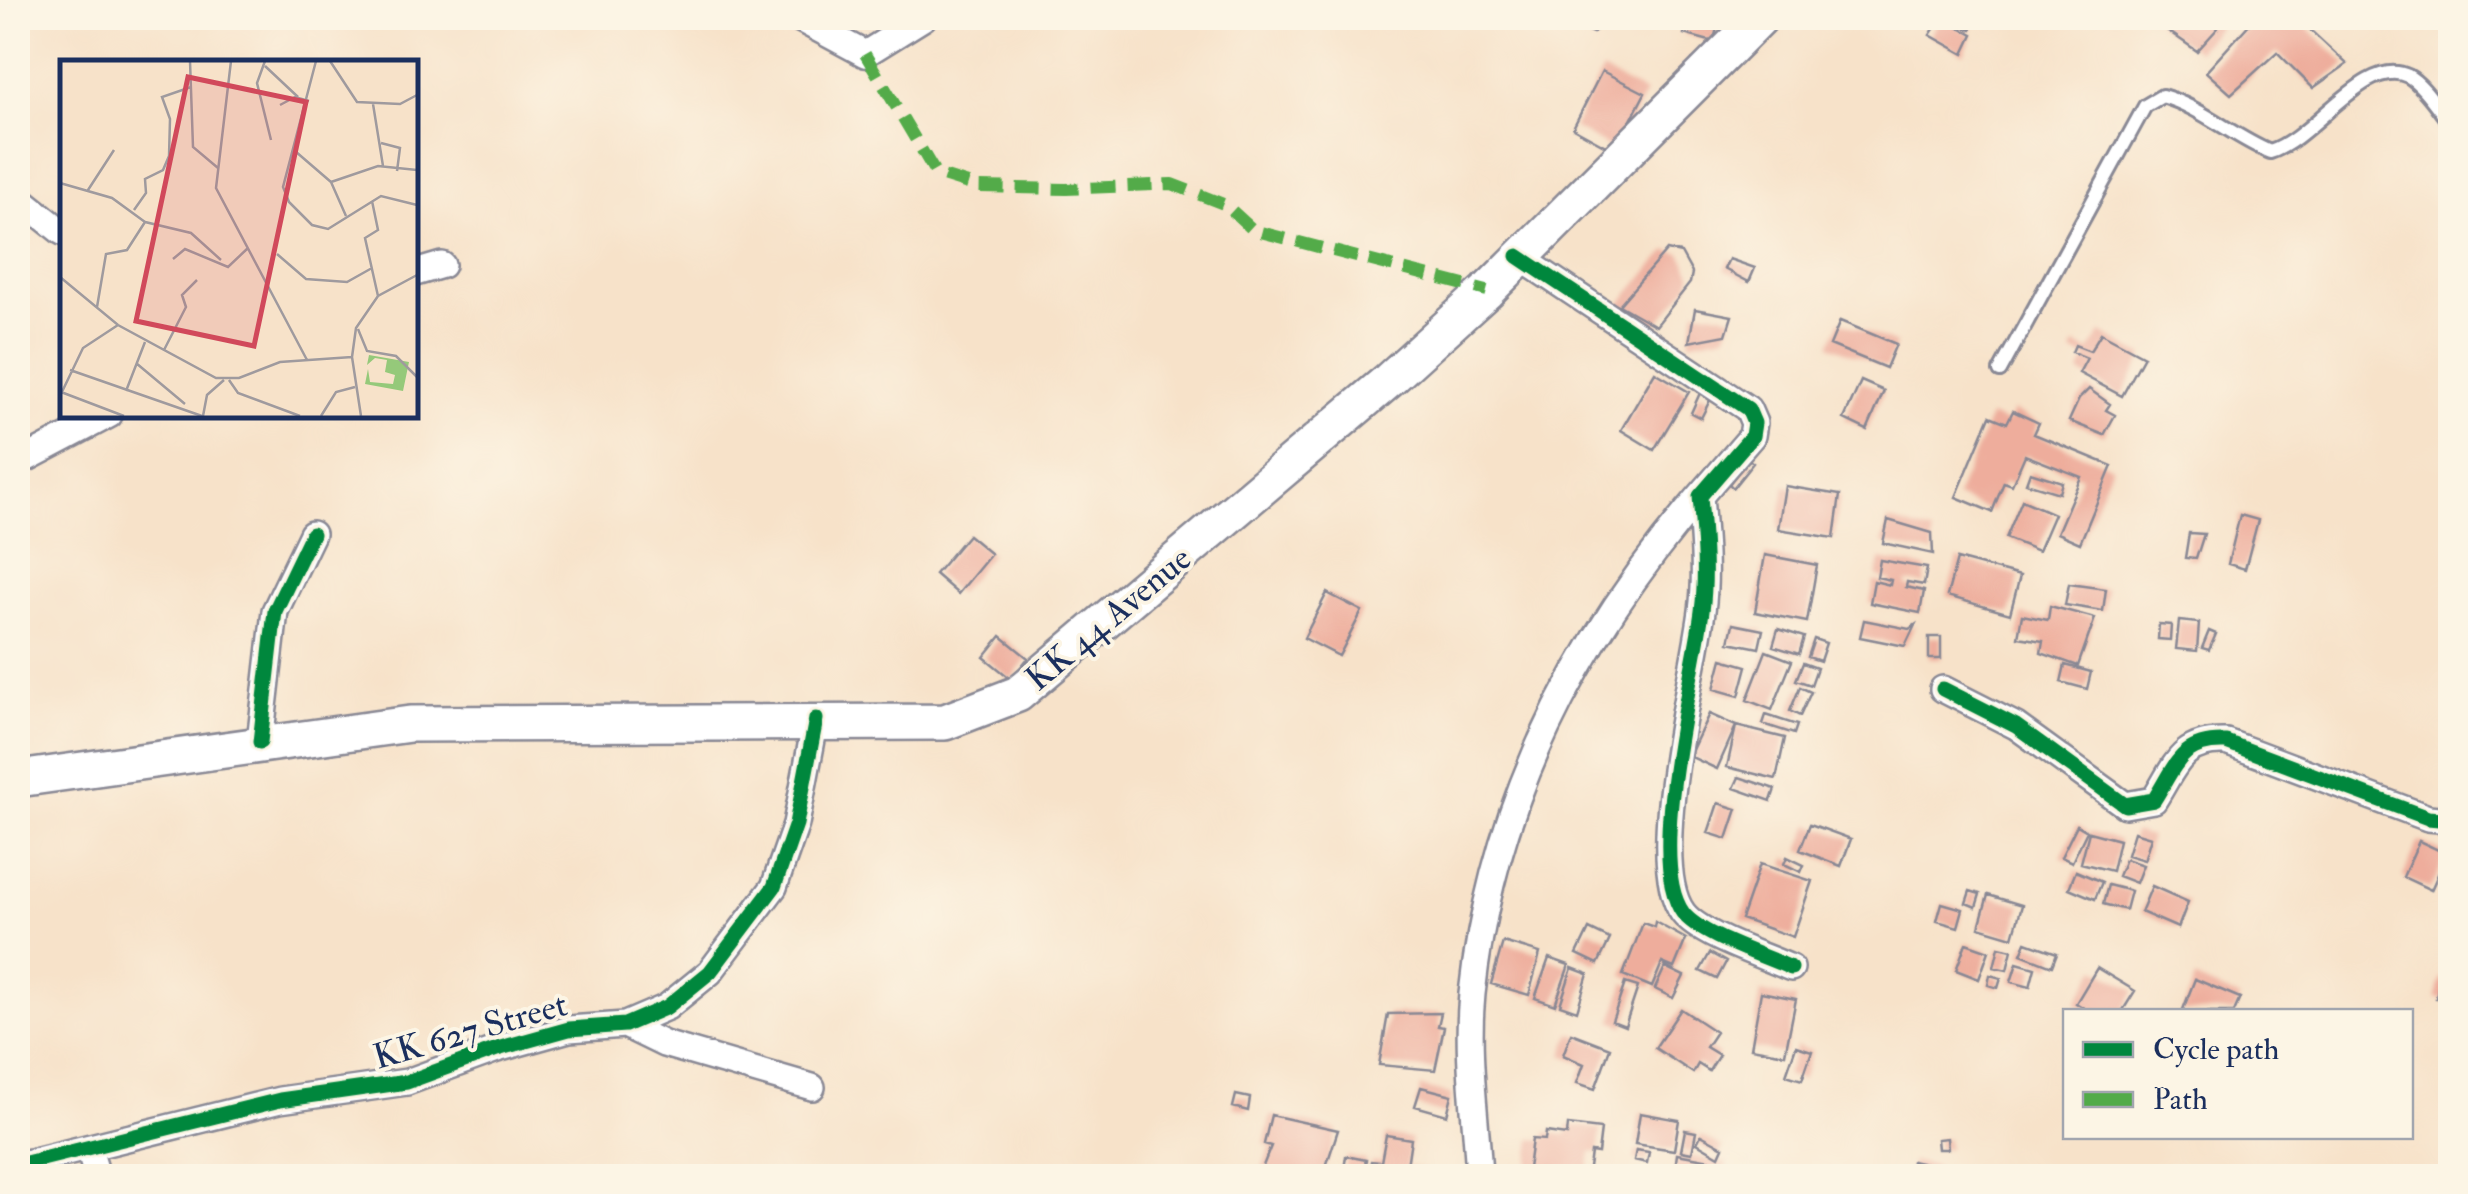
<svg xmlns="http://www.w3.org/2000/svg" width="2468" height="1194" font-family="'IM FELL Double Pica',serif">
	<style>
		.building { fill: #eead9c }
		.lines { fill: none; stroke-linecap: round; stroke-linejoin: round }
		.lane-casing { stroke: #898894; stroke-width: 18 }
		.street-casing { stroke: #898894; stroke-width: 30 }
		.secondary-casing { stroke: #898894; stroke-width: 40 }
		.lane { stroke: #fff; stroke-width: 12 }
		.street { stroke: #fff; stroke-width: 25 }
		.secondary { stroke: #fff; stroke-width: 35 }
		.quiet { stroke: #52ab49; stroke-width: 12; stroke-dasharray: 25 12; stroke-linecap: butt }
		.cycleway-casing { stroke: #fcf5e5; stroke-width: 21 }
		.cycleway { stroke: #00873e; stroke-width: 15 }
		.labels { text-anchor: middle; stroke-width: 8; stroke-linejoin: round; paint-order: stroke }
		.street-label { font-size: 35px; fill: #1b2f5e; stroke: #fcf5e5 }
		.inset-road { fill: none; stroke: #9f9a9e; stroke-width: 2.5 }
		.view { fill: #d1495b; fill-opacity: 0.15; stroke: #d1495b; stroke-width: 5 }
		.inset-edge { fill: none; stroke: #1b2f5e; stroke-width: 5 }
	</style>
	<rect width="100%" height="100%" fill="#fcf5e5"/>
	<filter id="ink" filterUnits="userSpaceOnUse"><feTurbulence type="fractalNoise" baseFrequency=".01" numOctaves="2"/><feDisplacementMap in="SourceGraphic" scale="20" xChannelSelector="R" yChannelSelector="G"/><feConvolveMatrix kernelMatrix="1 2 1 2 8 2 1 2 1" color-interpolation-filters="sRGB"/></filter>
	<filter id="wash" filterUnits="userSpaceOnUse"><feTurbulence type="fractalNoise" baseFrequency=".0048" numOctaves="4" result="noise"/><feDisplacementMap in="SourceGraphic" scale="40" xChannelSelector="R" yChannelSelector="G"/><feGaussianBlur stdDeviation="2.25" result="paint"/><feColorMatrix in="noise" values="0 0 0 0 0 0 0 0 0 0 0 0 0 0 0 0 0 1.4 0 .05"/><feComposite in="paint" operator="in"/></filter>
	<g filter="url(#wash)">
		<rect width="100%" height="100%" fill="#f7e2c9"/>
		<g id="blocks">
			<!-- building -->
			<path class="building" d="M1557,18h51l-15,15z
				M1688,18l30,7 -5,17 -29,-8z
				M1941,18l32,17 -9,19 -34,-19z
				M1960,18h17l-6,12 -14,-6z
				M2162,18h58l-2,10 -21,23 -39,-27z
				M2249,18h48l50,46 -34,24 -36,-36 -46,42 -25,-22 46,-51z
				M1602,71l43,22 -30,58 -42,-23z
				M1667,250l14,3 11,20 -2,10 -34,43 -37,-21z
				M1729,259l26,9 -6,14 -25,-13z
				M1695,309l37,7 -6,19 -37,7z
				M1840,321l56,23 -10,24 -56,-23z
				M2101,333l43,23 -22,40 -43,-23 8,-15 -15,-6 3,-7 15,6z
				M1655,372l34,20 -35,58 -33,-20z
				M1861,381l23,10 -17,39 -23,-11z
				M2089,389l21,15 -4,6 9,5 -11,20 -35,-14 10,-22z
				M1700,393l11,5 -10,20 -10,-5z
				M2013,411l26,12 -5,11 78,32 -32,77 -23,-10 24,-56 -56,-22 -13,30 -8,-3 -12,30 -36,-15 34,-81 17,7z
				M1748,459l5,4 -20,25 -4,-4z
				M2030,472l32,10 -3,11 -33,-10z
				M1785,486l55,9 -6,43 -56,-9z
				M2022,500l32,14 -16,37 -32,-13z
				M2240,515l18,5 -13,49 -17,-5z
				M1888,520l44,13 1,21 -50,-11z
				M2189,533l15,1 -8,25 -11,-1z
				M968,535l23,19 -33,40 -23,-20z
				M1765,555l52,10 -10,57 -52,-10z
				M1957,559l63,17 -10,38 -63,-18z
				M1880,560l47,8 -3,17 -17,-3 -1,5 18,4 -4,22 -50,-10 4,-22 16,4 1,-5 -14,-3z
				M2069,584l37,5 -3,22 -38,-6z
				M1327,593l35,18 -23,45 -35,-18z
				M2050,606l45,12 -17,48 -37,-13 2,-12 -25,-4 4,-22 26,5z
				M1864,620l45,9 6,-4 -10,21 -45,-9z
				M2179,621l20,2 -2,28 -21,-2z
				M1733,624l30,6 -4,18 -30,-6z
				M2159,624l12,1 -1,15 -12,-1z
				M1778,629l26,8 -5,17 -26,-8z
				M2209,631l7,3 -7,16 -7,-2z
				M1001,636l27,22 -17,21 -27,-22z
				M1929,637h12v22h-12z
				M1814,639l12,4 -6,18 -12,-4z
				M1766,651l26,10 -20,49 -25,-10z
				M1722,659l25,7 -8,30 -25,-7z
				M1803,663l14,5 -6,17 -15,-5z
				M2065,665l26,7 -4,17 -26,-7z
				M1800,687l11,5 -11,24 -10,-5z
				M1709,714l27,12 -19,43 -28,-13z
				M1766,715l31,10 -3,9 -31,-10z
				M1736,726l49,12 -9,41 -49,-12z
				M1739,777l36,12 -4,12 -37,-13z
				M1718,803l19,6 -10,30 -19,-6z
				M1810,824l41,15 -10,27 -41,-16z
				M2077,825l10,6 -15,31 -11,-5z
				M2089,832l30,8 -7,31 -31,-8z
				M2134,832l17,5 -7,23 -17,-5z
				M2419,841l28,13 -16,36 -28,-13z
				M1787,857l17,8 -3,7 -17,-8z
				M2125,859l18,6 -7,18 -18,-7z
				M1760,864l52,17 -19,56 -52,-18z
				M2076,871l26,11 -7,17 -26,-11z
				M2108,885l23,6 -5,19 -23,-6z
				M2152,886l36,16 -10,26 -37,-16z
				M1970,891l10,3 -4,13 -10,-4z
				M1988,895l34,10 -9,32 -34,-10z
				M1942,903l21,6 -5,18 -21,-6z
				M1655,922l31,17 -12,29 -12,-5 -10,24 -29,-12 20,-52 11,4z
				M1589,929l21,10 -12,25 -21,-10z
				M1503,942l37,11 -11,42 -38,-11z
				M2026,942l31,11 -5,13 -31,-12z
				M1966,943l23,8 -10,28 -23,-9z
				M1999,947l13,3 -5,20 -13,-3z
				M1710,953l16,9 -9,17 -17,-8z
				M1549,958l20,7 -14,40 -20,-7z
				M2017,963l18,5 -5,19 -19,-5z
				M1665,967l19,9 -11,22 -18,-9z
				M1572,968l16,6 -11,37 -17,-6z
				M2097,968l38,23 -13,21h-32l-14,-9z
				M1990,975l11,3 -3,10 -10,-3z
				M2440,978l10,2v21l-14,-3z
				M2195,979l45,19 -6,14h-52z
				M1625,983l13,4 -13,39 -13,-5z
				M1761,992l35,7 -11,55 -34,-6z
				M1681,1009l35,23 -10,15 13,8 -10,16 -11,-7 -5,9 -38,-25z
				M1441,1013l-3,13 6,1 -9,43 -56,-5 9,-51z
				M1571,1033l39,15 -15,41 -18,-6 7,-19 -21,-9z
				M1796,1046l16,5 -10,29 -16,-5z
				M1421,1087l31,8 -5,20 -32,-9z
				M1236,1095l14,3 -2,13 -15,-4z
				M1640,1113l39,7 -5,30 -39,-6z
				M1271,1115l67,15 -15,46h-64l12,-30 -7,-2z
				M1568,1125l33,4 -3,24 -7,-1 -3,24h-61l5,-37 13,1 1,-8 21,3z
				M1685,1130l11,2 -4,21 -11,-2z
				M1386,1135l25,4 -4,27 19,3 -1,7h-56l2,-15 10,1z
				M1701,1135l22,12 -4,9 -22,-13z
				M1947,1138l1,11h-10l-1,-10z
				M1636,1150l13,2 -2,11 -13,-3z
				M1677,1154l50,9 -3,13h-50z
				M1346,1156l20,4 -3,16h-20z
				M1912,1161l26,6 -2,9h-27z
				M1603,1170l28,4v2h-29z"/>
		</g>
	</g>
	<g filter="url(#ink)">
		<use href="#blocks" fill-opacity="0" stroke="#898894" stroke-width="2.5"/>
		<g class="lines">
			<!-- lane casing -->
			<g class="lane-casing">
				<path id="lane" d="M2000,371l145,-265 17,-10c39,11 70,40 108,56 44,-13 95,-97 138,-76 15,8 31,34 42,47"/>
			</g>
			<!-- street casing -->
			<g class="street-casing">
				<path id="street" d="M798,18l67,36 58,-36
					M18,197l44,35
					M1518,256l230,153 6,14 -2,13 -52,60c3,39 7,77 2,115 -8,65 -57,251 -19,302 18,23 80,42 108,55
					M415,273l27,-8
					M18,463l91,-48
					M1943,689l73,37 109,79 29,-5c22,-35 27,-60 72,-58l202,76 22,2
					M260,742l15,-131 37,-77
					M625,1025l39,19 148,43
					M89,1149l8,27
					M18,1165l262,-65 127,-18 90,-33 72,-20 56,-4 42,-18 43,-35 64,-85 22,-63 20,-105
					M1479,1176c-3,-60 -13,-122 -7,-182 20,-191 104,-354 228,-498"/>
			</g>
			<!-- secondary casing -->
			<g class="secondary-casing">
				<path id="secondary" d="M18,779l392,-55 535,-2 73,-28 371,-314 98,-89 273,-273"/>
			</g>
			<!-- lane -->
			<use href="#lane" class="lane"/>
			<!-- street -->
			<use href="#street" class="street"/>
			<!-- secondary -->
			<use href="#secondary" class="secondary"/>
			<!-- quiet -->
			<path class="quiet" d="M865,54l71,120 42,13 88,2 106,-5 54,21 27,25 234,61"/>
			<!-- cycleway casing -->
			<g class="cycleway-casing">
				<path id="cycleway" d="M1518,256l230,153 6,14 -2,13 -52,60c3,39 7,77 2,115 -8,65 -57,251 -19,302 18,23 80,42 108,55
					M1943,689l73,37 109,79 29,-5c22,-35 27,-60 72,-58l202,76 22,2
					M260,742l15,-131 37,-77
					M18,1165l262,-65 127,-18 90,-33 72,-20 56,-4 42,-18 43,-35 64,-85 22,-63 20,-105"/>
			</g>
			<!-- cycleway -->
			<use href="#cycleway" class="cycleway"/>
		</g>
	</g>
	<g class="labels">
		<!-- street labels -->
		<g class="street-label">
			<text transform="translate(1108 618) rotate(-40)" y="12">KK 44 Avenue</text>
			<text transform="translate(470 1030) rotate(-16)" y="12">KK 627 Street</text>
		</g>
	</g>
	<!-- overview -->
	<g transform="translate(60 60)">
		<rect width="358" height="358" fill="#f7e2c9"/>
		<path d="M309,295l40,7 -6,29 -38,-7 3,-15 2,13 23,2 2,-9 -10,-3 2,-12 -12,-2 -8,7z" fill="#95c97a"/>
		<path class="inset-road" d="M130,1l3,86 25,21M171,1l-15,127 91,172M205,1l-8,22 14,57M256,1l-33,126 6,15 23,23 16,4 53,-33 36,9M270,1l27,41 43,2 17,-9M205,6l33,31M313,44l10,62M220,45l15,-8 14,4M321,83l19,5 -3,23M235,91l36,31 47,-16 39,4M271,122l15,34M0,123l52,15 33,24M28,130l26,-40M312,141l6,29 -13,8 13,58M74,150l12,-17 -1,-14 18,-9 6,-14 1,-37 -8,-22 29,-10M217,194l29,25 41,3 25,-14M113,199l12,-10 43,18 20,-19M0,217l58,48 98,53h23l41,-16 72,-5M37,247l9,-53 21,-4 18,-28 46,11 30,27M298,269l9,22 29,5 21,21M104,290l22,-43 -4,-12 15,-15M76,303l49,41M10,310l132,46M169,320l9,13 62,23M66,331l19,-49M1,332l63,24M0,336l23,-48 35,-23M143,356l4,-21 17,-15M261,356l15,-24 19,-5M301,356l-9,-59 4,-29 22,-32 39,-21"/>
		<path class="view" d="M128,17l118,25 -52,244 -118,-25z"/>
		<rect width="358" height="358" class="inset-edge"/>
	</g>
	<!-- margin -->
	<rect width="2468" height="1194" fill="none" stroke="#fcf5e5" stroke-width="60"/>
	<!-- legend -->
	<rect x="2063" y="1009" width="350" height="130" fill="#fcf5e5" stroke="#a2a6af" stroke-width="2.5"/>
	<rect x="2083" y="1042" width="50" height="15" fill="#00873e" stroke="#a2a6af" stroke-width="2.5"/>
	<text x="2153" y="1059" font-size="30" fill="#1b2f5e">Cycle path</text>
	<rect x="2083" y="1092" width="50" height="15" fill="#52ab49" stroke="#a2a6af" stroke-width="2.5"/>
	<text x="2153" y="1109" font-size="30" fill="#1b2f5e">Path</text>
</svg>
